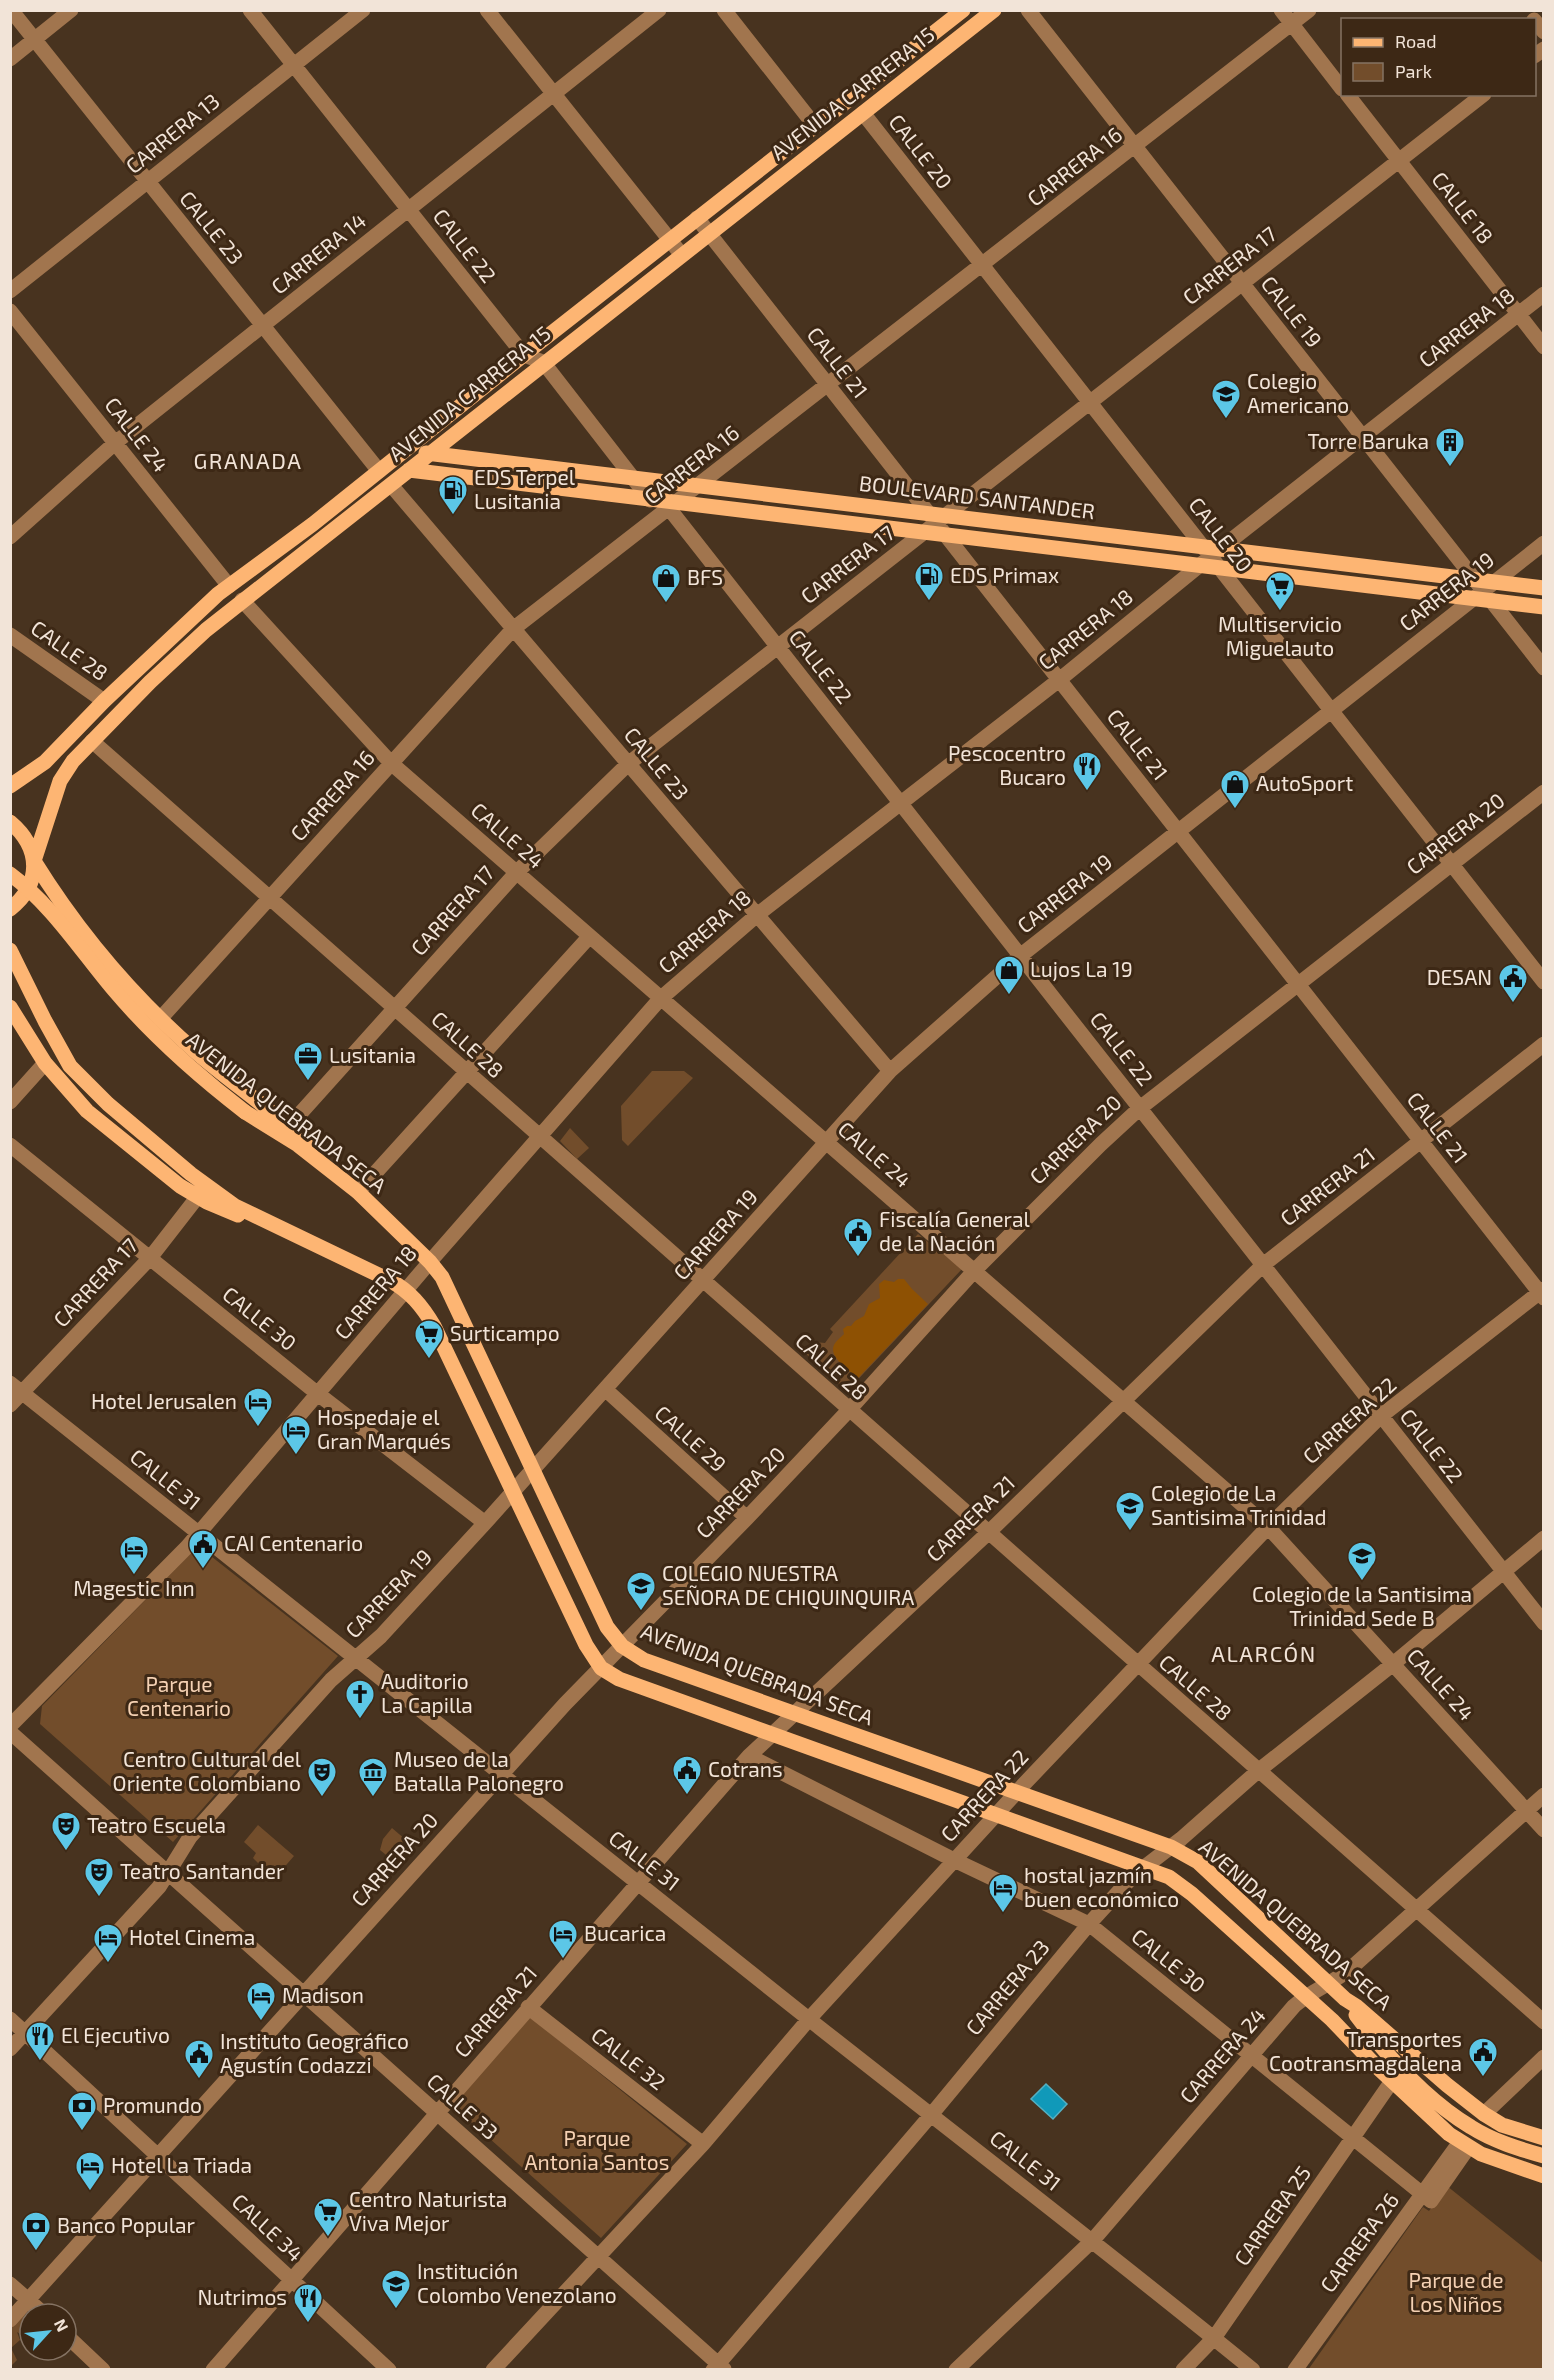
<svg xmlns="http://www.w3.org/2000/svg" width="1554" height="2380" font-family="'Exo 2',sans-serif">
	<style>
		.green { fill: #724d2b }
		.forest { fill: #8e5103 }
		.water { fill: #1099b9; stroke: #54b0c2; stroke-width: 1.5 }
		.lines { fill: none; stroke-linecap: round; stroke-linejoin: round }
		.minor { stroke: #a1754e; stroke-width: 15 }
		.major { stroke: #fdb573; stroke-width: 15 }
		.major-bridge { stroke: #fdb573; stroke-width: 15 }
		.labels { text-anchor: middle; stroke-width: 6; stroke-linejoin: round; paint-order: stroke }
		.street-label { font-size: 21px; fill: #f2e4d8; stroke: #3d2815 }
		.poi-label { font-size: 21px; fill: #f2e4d8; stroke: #3d2815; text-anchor: start }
		.park-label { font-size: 21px; fill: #f5d1b3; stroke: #3d2815 }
		.neighbourhood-label { font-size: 22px; letter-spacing: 1.5px; fill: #f2e4d8; stroke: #3d2815 }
	</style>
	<rect width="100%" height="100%" fill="#48331f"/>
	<!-- green -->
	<path class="green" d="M652,1071h32l9,7 -65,68 -6,-6 -1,-34z
		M570,1128l19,20 -12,11 -17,-18z
		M918,1234l44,35 -115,122 -42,-38 10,-11 10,1 8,-11 -3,-3z
		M198,1546l140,110 -165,186 -133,-118 2,-18z
		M258,1825l36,31 -20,23 -21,-21 3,-5 -12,-11z
		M392,1828l14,12 -15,19 -11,-9 3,-11z
		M529,2016l158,128 -86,94 -149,-133z
		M1447,2186l96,77v106l-235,1 115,-163 6,4z
		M19,2314l11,1v15l-10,4 -3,-2 3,8 -9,8 6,12 -5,5h-1v-39z"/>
	<!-- forest -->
	<path class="forest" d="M898,1279h6l8,10 16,15 -70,74c-7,-6 -30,-21 -24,-33 2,-4 7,-8 10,-11l-1,-5 4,-3h4l4,-5 9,-5 5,-12 11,-6 -1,-14 5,-4 10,2z"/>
	<!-- water -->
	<path class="water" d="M1046,2084l21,20 -14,15 -22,-20z"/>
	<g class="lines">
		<!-- minor -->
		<path class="minor" d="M11,10l368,461
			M250,10l270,340 4,5 19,7 107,138
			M487,10l194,244
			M724,10l91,116
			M1028,10l516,658
			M1281,10l61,79
			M1534,20l10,12
			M1534,56l10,-7
			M10,59l61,-49
			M1347,94l197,253
			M863,113l681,869
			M697,218l847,1080
			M10,291l353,-281
			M10,311l219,275
			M391,485l499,586
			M664,502l880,1121
			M10,537l105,-94 544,-433
			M242,600l149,163 877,764 276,303
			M10,635l94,66
			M92,741l1452,1281
			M160,1019l353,-390 796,-619
			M10,1102l35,-39
			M289,1126l228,-254 111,-108 856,-670
			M10,1145l308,249 167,129
			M358,1192l231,-255
			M10,1383c268,214 536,428 805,641 146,115 293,228 438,346
			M606,1390l141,128
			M10,1405l140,-147 56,-72
			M10,1726l177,-179 247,-290 226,-258 97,-84 302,-235 162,-132 323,-254
			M10,1732l714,637
			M749,1756l205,104 135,64 342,277 37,-53
			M528,2007l175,137
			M10,2019l379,351
			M10,2049l149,-162 31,-50 141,-157 50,-44 104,-113 405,-452 130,-115 524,-413
			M1484,2114l60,-57
			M10,2284l34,30
			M10,2320l555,-616 182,-186 102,-108 126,-140 126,-126 39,-36 404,-316
			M66,2335l37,35
			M213,2370l536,-614 239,-223 275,-268 281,-221
			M493,2370l210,-226 106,-125 217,-237 242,-255 113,-111 163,-127
			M713,2370l218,-255 158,-191 44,-48 48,-37 77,-68 135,-107 151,-126
			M956,2370l137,-130 201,-234c17,-15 39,-23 56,-37l194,-174
			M1183,2370l31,-32 178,-257
			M1295,2370l165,-228"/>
		<!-- major -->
		<path class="major" d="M426,453l1118,135
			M409,470l1135,137
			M10,786l35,-24 59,-61 114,-107 95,-70 222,-178 428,-336
			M10,822c31,26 32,62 0,87
			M34,861l26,-80 13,-20 77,-79 56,-52 788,-620
			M34,861c44,71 99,136 162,191 36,31 75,57 110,90
			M10,950l35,71 25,45 38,38 83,70 44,32 154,74c21,11 33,26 45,46l152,319 15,23 18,11 550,198 23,17 140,126 44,46 73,68 32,20 63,22
			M10,1007l35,56 42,48 93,75 27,16 31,13
			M245,1112l53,33 60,47 72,70 12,15 165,350 15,19 22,14 527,187 27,15 147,137 11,7 91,79 37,29 18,11 42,13
			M1356,2015c31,41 70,85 115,112 22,14 48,22 73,29"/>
		<!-- major-bridge -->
		<path class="major-bridge" d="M10,874c42,31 71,77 104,116 39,46 83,85 131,122"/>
	</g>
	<!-- icons -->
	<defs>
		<g id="school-pin" transform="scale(1.5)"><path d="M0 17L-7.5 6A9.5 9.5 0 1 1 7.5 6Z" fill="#5cc7e7" stroke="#3d2815"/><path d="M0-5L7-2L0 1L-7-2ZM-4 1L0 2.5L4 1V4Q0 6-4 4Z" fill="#111"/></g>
		<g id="building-pin" transform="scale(1.5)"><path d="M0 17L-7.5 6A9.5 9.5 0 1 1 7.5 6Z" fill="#5cc7e7" stroke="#3d2815"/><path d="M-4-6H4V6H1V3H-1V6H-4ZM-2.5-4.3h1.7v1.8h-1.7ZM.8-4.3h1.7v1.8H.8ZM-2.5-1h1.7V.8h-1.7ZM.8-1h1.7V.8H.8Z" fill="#111"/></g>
		<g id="fuel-pin" transform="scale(1.5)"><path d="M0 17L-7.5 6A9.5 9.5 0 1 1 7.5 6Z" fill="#5cc7e7" stroke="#3d2815"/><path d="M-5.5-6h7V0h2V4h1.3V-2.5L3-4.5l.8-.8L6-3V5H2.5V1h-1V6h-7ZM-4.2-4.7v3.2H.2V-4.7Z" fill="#111"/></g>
		<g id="shop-pin" transform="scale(1.5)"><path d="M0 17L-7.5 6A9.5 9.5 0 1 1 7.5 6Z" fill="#5cc7e7" stroke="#3d2815"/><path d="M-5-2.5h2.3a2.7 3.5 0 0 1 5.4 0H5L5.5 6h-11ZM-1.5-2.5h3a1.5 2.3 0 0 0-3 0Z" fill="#111"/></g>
		<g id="supermarket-pin" transform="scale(1.5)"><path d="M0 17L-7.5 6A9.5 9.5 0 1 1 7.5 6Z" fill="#5cc7e7" stroke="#3d2815"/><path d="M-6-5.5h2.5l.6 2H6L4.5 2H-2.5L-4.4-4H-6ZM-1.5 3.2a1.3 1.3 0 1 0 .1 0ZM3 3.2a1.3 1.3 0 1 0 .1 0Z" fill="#111"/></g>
		<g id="restaurant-pin" transform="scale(1.5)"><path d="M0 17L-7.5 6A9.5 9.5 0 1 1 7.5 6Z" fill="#5cc7e7" stroke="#3d2815"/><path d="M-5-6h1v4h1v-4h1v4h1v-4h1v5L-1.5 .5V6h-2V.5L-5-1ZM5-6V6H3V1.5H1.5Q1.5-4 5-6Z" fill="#111"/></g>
		<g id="civic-pin" transform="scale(1.5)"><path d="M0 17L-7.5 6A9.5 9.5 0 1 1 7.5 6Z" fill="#5cc7e7" stroke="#3d2815"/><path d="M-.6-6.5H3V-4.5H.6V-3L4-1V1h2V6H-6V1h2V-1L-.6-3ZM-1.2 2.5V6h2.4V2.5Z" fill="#111"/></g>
		<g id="office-pin" transform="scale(1.5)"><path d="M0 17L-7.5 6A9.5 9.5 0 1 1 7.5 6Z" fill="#5cc7e7" stroke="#3d2815"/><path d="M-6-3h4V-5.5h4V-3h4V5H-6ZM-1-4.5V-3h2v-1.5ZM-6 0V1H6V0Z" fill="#111"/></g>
		<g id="hotel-pin" transform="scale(1.5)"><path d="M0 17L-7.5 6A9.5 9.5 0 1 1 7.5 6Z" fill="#5cc7e7" stroke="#3d2815"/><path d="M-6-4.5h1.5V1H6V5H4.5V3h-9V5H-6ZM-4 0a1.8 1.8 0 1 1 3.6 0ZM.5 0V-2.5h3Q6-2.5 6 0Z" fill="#111"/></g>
		<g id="church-pin" transform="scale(1.5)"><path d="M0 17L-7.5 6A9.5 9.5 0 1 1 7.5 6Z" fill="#5cc7e7" stroke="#3d2815"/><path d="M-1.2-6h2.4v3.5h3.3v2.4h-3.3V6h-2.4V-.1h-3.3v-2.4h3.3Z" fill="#111"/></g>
		<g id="theatre-pin" transform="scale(1.5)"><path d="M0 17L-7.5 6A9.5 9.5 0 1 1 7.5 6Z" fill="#5cc7e7" stroke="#3d2815"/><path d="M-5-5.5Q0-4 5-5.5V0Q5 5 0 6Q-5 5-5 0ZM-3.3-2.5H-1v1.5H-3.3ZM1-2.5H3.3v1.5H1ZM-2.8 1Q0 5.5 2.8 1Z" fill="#111"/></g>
		<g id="museum-pin" transform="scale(1.5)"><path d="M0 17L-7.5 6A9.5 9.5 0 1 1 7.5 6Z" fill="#5cc7e7" stroke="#3d2815"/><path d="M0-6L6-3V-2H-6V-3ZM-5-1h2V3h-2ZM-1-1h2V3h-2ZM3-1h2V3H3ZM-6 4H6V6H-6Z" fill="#111"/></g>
		<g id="bank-pin" transform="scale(1.5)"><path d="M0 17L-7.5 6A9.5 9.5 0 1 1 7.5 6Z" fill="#5cc7e7" stroke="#3d2815"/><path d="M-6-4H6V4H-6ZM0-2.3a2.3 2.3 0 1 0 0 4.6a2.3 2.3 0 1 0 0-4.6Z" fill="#111"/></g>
	</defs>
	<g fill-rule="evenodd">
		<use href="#school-pin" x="1226" y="394"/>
		<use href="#building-pin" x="1450" y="442"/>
		<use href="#fuel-pin" x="453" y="490"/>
		<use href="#fuel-pin" x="929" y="576"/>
		<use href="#shop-pin" x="666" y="578"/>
		<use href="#supermarket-pin" x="1280" y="586"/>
		<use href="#restaurant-pin" x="1087" y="766"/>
		<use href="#shop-pin" x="1235" y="784"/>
		<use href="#shop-pin" x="1009" y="970"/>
		<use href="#civic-pin" x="1513" y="978"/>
		<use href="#office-pin" x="308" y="1056"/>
		<use href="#civic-pin" x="858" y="1232"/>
		<use href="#supermarket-pin" x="429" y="1334"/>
		<use href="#hotel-pin" x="258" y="1402"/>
		<use href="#hotel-pin" x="296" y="1430"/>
		<use href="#school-pin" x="1130" y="1506"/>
		<use href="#civic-pin" x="203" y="1544"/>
		<use href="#hotel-pin" x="134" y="1550"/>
		<use href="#school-pin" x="1362" y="1556"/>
		<use href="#school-pin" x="641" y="1586"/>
		<use href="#church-pin" x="360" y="1694"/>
		<use href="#civic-pin" x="687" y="1770"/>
		<use href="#theatre-pin" x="322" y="1772"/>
		<use href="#museum-pin" x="373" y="1772"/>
		<use href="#theatre-pin" x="66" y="1826"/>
		<use href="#theatre-pin" x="99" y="1872"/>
		<use href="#hotel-pin" x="1003" y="1888"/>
		<use href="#hotel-pin" x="563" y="1934"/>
		<use href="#hotel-pin" x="108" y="1938"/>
		<use href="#hotel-pin" x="261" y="1996"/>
		<use href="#restaurant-pin" x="40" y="2036"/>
		<use href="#civic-pin" x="1483" y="2052"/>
		<use href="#civic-pin" x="199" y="2054"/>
		<use href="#bank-pin" x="82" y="2106"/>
		<use href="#hotel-pin" x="90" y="2166"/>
		<use href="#supermarket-pin" x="328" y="2212"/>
		<use href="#bank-pin" x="36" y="2226"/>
		<use href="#school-pin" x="396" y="2284"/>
		<use href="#restaurant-pin" x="308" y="2298"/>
	</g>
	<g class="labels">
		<!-- street labels -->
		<g class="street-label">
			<text transform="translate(853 94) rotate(-38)" y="7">AVENIDA CARRERA 15</text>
			<text transform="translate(173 134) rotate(-39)" y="7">CARRERA 13</text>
			<text transform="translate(920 152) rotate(52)" y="7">CALLE 20</text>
			<text transform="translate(1075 167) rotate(-38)" y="7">CARRERA 16</text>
			<text transform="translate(1462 208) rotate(52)" y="7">CALLE 18</text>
			<text transform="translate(211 228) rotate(51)" y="7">CALLE 23</text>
			<text transform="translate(464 246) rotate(52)" y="7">CALLE 22</text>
			<text transform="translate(319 254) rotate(-39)" y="7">CARRERA 14</text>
			<text transform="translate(1230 266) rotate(-38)" y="7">CARRERA 17</text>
			<text transform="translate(1291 312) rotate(52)" y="7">CALLE 19</text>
			<text transform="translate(1467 328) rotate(-38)" y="7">CARRERA 18</text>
			<text transform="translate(837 363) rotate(52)" y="7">CALLE 21</text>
			<text transform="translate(470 394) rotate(-39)" y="7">AVENIDA CARRERA 15</text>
			<text transform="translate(136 435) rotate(52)" y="7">CALLE 24</text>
			<text transform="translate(692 465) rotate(-38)" y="7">CARRERA 16</text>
			<text transform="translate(977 498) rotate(7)" y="7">BOULEVARD SANTANDER</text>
			<text transform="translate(1220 535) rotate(52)" y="7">CALLE 20</text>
			<text transform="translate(848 565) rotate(-38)" y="7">CARRERA 17</text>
			<text transform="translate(1447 592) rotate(-38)" y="7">CARRERA 19</text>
			<text transform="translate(1086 630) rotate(-39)" y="7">CARRERA 18</text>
			<text transform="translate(69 651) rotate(35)" y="7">CALLE 28</text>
			<text transform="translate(820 667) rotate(52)" y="7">CALLE 22</text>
			<text transform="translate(1137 745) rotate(52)" y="7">CALLE 21</text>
			<text transform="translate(656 764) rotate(50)" y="7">CALLE 23</text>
			<text transform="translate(333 796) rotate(-48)" y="7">CARRERA 16</text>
			<text transform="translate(1456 834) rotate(-38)" y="7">CARRERA 20</text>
			<text transform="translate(507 836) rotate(41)" y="7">CALLE 24</text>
			<text transform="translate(1065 894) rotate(-38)" y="7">CARRERA 19</text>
			<text transform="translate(453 911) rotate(-48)" y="7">CARRERA 17</text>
			<text transform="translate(705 932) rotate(-41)" y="7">CARRERA 18</text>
			<text transform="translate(467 1045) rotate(42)" y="7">CALLE 28</text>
			<text transform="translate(1121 1049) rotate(52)" y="7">CALLE 22</text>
			<text transform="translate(286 1113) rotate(38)" y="7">AVENIDA QUEBRADA SECA</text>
			<text transform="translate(1437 1128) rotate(52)" y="7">CALLE 21</text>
			<text transform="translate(1076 1140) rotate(-44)" y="7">CARRERA 20</text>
			<text transform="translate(874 1155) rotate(41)" y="7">CALLE 24</text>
			<text transform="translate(1328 1187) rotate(-38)" y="7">CARRERA 21</text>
			<text transform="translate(716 1235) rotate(-48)" y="7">CARRERA 19</text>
			<text transform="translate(96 1283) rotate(-47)" y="7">CARRERA 17</text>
			<text transform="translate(376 1293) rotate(-50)" y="7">CARRERA 18</text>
			<text transform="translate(259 1319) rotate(39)" y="7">CALLE 30</text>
			<text transform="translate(831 1367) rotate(42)" y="7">CALLE 28</text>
			<text transform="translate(1350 1421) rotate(-42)" y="7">CARRERA 22</text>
			<text transform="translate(690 1439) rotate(42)" y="7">CALLE 29</text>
			<text transform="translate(1431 1446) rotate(52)" y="7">CALLE 22</text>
			<text transform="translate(165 1480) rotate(39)" y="7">CALLE 31</text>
			<text transform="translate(741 1493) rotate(-46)" y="7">CARRERA 20</text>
			<text transform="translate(971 1519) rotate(-44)" y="7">CARRERA 21</text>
			<text transform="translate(389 1594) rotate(-46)" y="7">CARRERA 19</text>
			<text transform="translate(757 1675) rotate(21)" y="7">AVENIDA QUEBRADA SECA</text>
			<text transform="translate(1440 1685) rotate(48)" y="7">CALLE 24</text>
			<text transform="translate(1195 1688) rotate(41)" y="7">CALLE 28</text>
			<text transform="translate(985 1796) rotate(-47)" y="7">CARRERA 22</text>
			<text transform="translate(395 1860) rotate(-48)" y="7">CARRERA 20</text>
			<text transform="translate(644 1861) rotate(38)" y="7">CALLE 31</text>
			<text transform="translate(1295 1925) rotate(41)" y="7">AVENIDA QUEBRADA SECA</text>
			<text transform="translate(1168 1961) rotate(39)" y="7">CALLE 30</text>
			<text transform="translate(1008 1988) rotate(-50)" y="7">CARRERA 23</text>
			<text transform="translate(496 2012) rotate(-49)" y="7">CARRERA 21</text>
			<text transform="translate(1223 2056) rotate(-49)" y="7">CARRERA 24</text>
			<text transform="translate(628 2059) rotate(38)" y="7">CALLE 32</text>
			<text transform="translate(462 2107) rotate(42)" y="7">CALLE 33</text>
			<text transform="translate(1025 2161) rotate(38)" y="7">CALLE 31</text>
			<text transform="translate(1273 2216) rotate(-55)" y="7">CARRERA 25</text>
			<text transform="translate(267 2228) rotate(43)" y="7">CALLE 34</text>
			<text transform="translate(1360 2243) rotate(-54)" y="7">CARRERA 26</text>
		</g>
		<!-- poi labels -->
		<g class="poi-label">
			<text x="1247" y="389">Colegio<tspan x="1247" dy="24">Americano</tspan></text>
			<text x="1429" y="449" text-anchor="end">Torre Baruka</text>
			<text x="474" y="485">EDS Terpel<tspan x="474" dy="24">Lusitania</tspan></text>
			<text x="950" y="583">EDS Primax</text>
			<text x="687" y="585">BFS</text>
			<text x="1280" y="632" text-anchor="middle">Multiservicio<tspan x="1280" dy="24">Miguelauto</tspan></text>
			<text x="1066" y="761" text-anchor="end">Pescocentro<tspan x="1066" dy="24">Bucaro</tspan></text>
			<text x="1256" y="791">AutoSport</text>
			<text x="1030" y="977">Lujos La 19</text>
			<text x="1492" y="985" text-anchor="end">DESAN</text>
			<text x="329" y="1063">Lusitania</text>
			<text x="879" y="1227">Fiscalía General<tspan x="879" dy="24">de la Nación</tspan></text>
			<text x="450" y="1341">Surticampo</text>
			<text x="237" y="1409" text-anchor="end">Hotel Jerusalen</text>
			<text x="317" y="1425">Hospedaje el<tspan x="317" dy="24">Gran Marqués</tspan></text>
			<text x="1151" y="1501">Colegio de La<tspan x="1151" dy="24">Santisima Trinidad</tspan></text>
			<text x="224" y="1551">CAI Centenario</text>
			<text x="662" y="1581">COLEGIO NUESTRA<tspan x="662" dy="24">SEÑORA DE CHIQUINQUIRA</tspan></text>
			<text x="134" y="1596" text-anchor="middle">Magestic Inn</text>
			<text x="1362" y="1602" text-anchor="middle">Colegio de la Santisima<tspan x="1362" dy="24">Trinidad Sede B</tspan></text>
			<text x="381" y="1689">Auditorio<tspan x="381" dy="24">La Capilla</tspan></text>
			<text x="301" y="1767" text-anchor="end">Centro Cultural del<tspan x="301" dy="24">Oriente Colombiano</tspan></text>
			<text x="394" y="1767">Museo de la<tspan x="394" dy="24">Batalla Palonegro</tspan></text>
			<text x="708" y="1777">Cotrans</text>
			<text x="87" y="1833">Teatro Escuela</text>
			<text x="120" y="1879">Teatro Santander</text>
			<text x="1024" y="1883">hostal jazmín<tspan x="1024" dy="24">buen económico</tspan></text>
			<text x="584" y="1941">Bucarica</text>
			<text x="129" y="1945">Hotel Cinema</text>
			<text x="282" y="2003">Madison</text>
			<text x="61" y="2043">El Ejecutivo</text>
			<text x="1462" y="2047" text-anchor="end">Transportes<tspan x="1462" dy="24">Cootransmagdalena</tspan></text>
			<text x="220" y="2049">Instituto Geográfico<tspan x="220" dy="24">Agustín Codazzi</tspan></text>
			<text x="103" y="2113">Promundo</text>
			<text x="111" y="2173">Hotel La Triada</text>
			<text x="349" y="2207">Centro Naturista<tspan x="349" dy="24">Viva Mejor</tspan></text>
			<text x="57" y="2233">Banco Popular</text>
			<text x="417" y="2279">Institución<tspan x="417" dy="24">Colombo Venezolano</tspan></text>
			<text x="287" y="2305" text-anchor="end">Nutrimos</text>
		</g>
		<!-- park labels -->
		<g class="park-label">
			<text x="179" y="1692">Parque<tspan x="179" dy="24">Centenario</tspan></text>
			<text x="597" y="2146">Parque<tspan x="597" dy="24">Antonia Santos</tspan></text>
			<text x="1456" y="2288">Parque de<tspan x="1456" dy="24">Los Niños</tspan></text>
		</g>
		<!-- neighbourhood labels -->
		<g class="neighbourhood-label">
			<text x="248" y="469">GRANADA</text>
			<text x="1264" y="1662">ALARCÓN</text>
		</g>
	</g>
	<!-- border -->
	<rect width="1554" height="2380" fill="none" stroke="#f2e4d8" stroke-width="24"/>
	<!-- legend -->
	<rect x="1341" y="18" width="195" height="78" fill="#3d2815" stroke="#857363" stroke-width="1.5"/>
	<rect x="1353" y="38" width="30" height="9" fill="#fdb573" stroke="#857363" stroke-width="1.5"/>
	<text x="1395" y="48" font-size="18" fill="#f2e4d8">Road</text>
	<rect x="1353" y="63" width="30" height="18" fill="#724d2b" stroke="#857363" stroke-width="1.5"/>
	<text x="1395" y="78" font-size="18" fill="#f2e4d8">Park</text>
	<!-- north arrow -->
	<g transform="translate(48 2332) rotate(63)"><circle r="28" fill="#3d2815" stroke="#857363" stroke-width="1.5"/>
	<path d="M0-4.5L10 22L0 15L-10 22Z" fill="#5cc7e7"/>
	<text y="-9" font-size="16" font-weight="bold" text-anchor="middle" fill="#f2e4d8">N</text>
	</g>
</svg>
